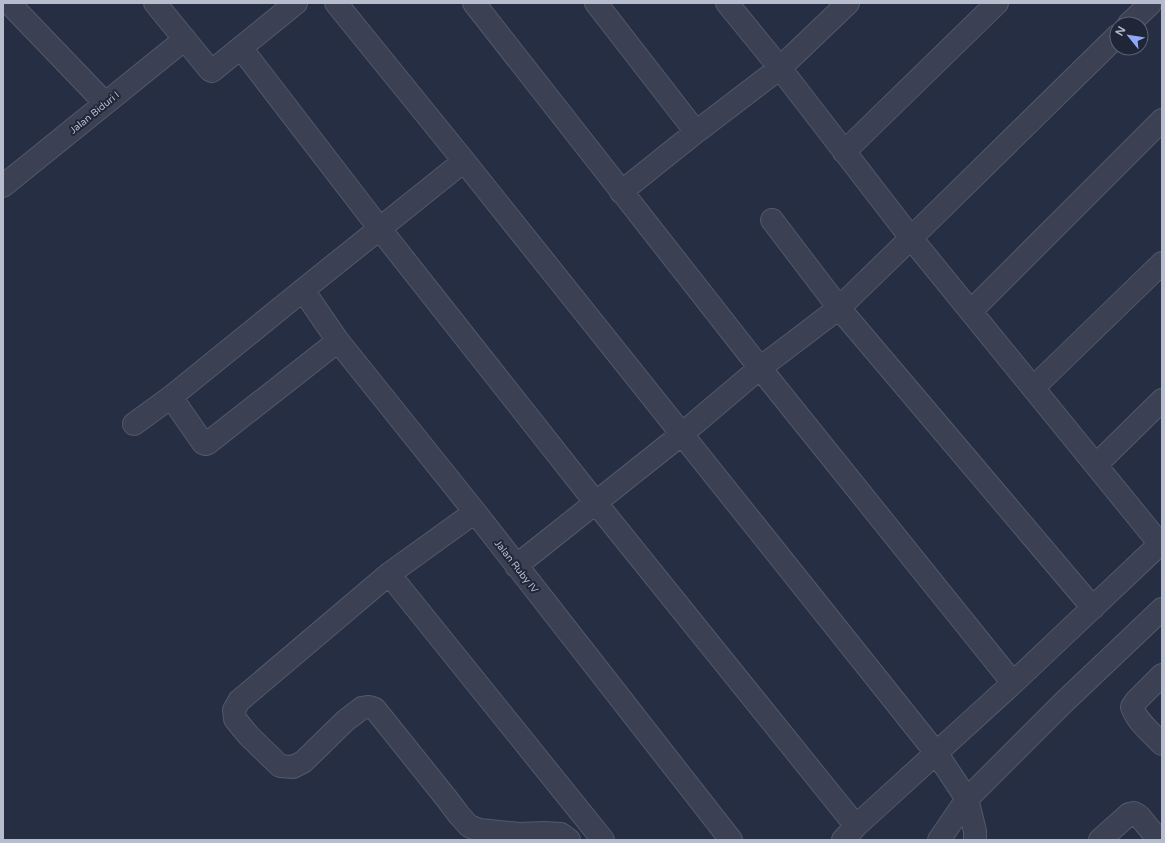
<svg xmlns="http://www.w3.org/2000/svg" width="1165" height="843" font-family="'Varela Round',sans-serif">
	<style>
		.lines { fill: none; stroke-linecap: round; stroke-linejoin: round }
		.minor-casing { stroke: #53596a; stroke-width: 24 }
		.minor { stroke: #3b4153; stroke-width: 22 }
		.labels { text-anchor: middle; stroke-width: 4; stroke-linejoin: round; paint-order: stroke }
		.street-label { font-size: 10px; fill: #b8bdcd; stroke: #1f2638 }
	</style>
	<rect width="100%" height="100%" fill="#262e43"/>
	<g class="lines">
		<!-- minor casing -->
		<g class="minor-casing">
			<path id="minor" d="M9,3l96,100
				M155,3l55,67 2,1 84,-68
				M336,3l128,158 473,593 30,45 8,32v9
				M474,3l286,365 253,315
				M596,3l100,129
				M727,3l53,65 131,170 249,306
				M1129,24l21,-20 -1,-1
				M241,48l139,181 216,274 260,323
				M844,152l153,-149
				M3,186l182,-147
				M621,192l75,-60 84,-64 68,-65
				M772,220l67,88 254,300
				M303,290l35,51 137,171 256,328
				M971,311l191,-191
				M338,341l-130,102 -2,1 -3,-1 -32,-46 132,-107 161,-129
				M1033,388l129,-125
				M134,424l37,-27
				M1096,465l66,-65
				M475,512l-86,62 -150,127 -5,9 1,9 14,17 31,30 13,1 10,-5 42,-41 17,-13 7,-1 6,2 72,90 12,16 10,11 10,4 40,4 25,-1 17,1 8,6
				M516,566l166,-132 78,-66 79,-60 72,-70 206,-202
				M389,574l214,266
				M1162,675l-26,26 -4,6c5,15 20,26 30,37
				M843,840l13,-14 157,-143 149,-141
				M939,840l28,-41 97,-97 98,-93
				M1100,840l29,-26 5,-1 5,3 20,24"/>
		</g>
		<!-- minor -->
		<use href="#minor" class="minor"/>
	</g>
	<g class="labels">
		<!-- street labels -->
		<g class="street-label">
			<text transform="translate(94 112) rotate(-39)" y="4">Jalan Biduri I</text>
			<text transform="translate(517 566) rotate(52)" y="4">Jalan Ruby IV</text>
		</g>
	</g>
	<!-- border -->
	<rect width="1165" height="843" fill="none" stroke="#b8bdcd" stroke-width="8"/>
	<!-- north arrow -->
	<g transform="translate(1129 36) rotate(300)"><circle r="19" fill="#1f2638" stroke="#5c6274"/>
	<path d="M0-3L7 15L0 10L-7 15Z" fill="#90a8fa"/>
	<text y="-6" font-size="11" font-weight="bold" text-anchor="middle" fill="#b8bdcd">N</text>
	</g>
</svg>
